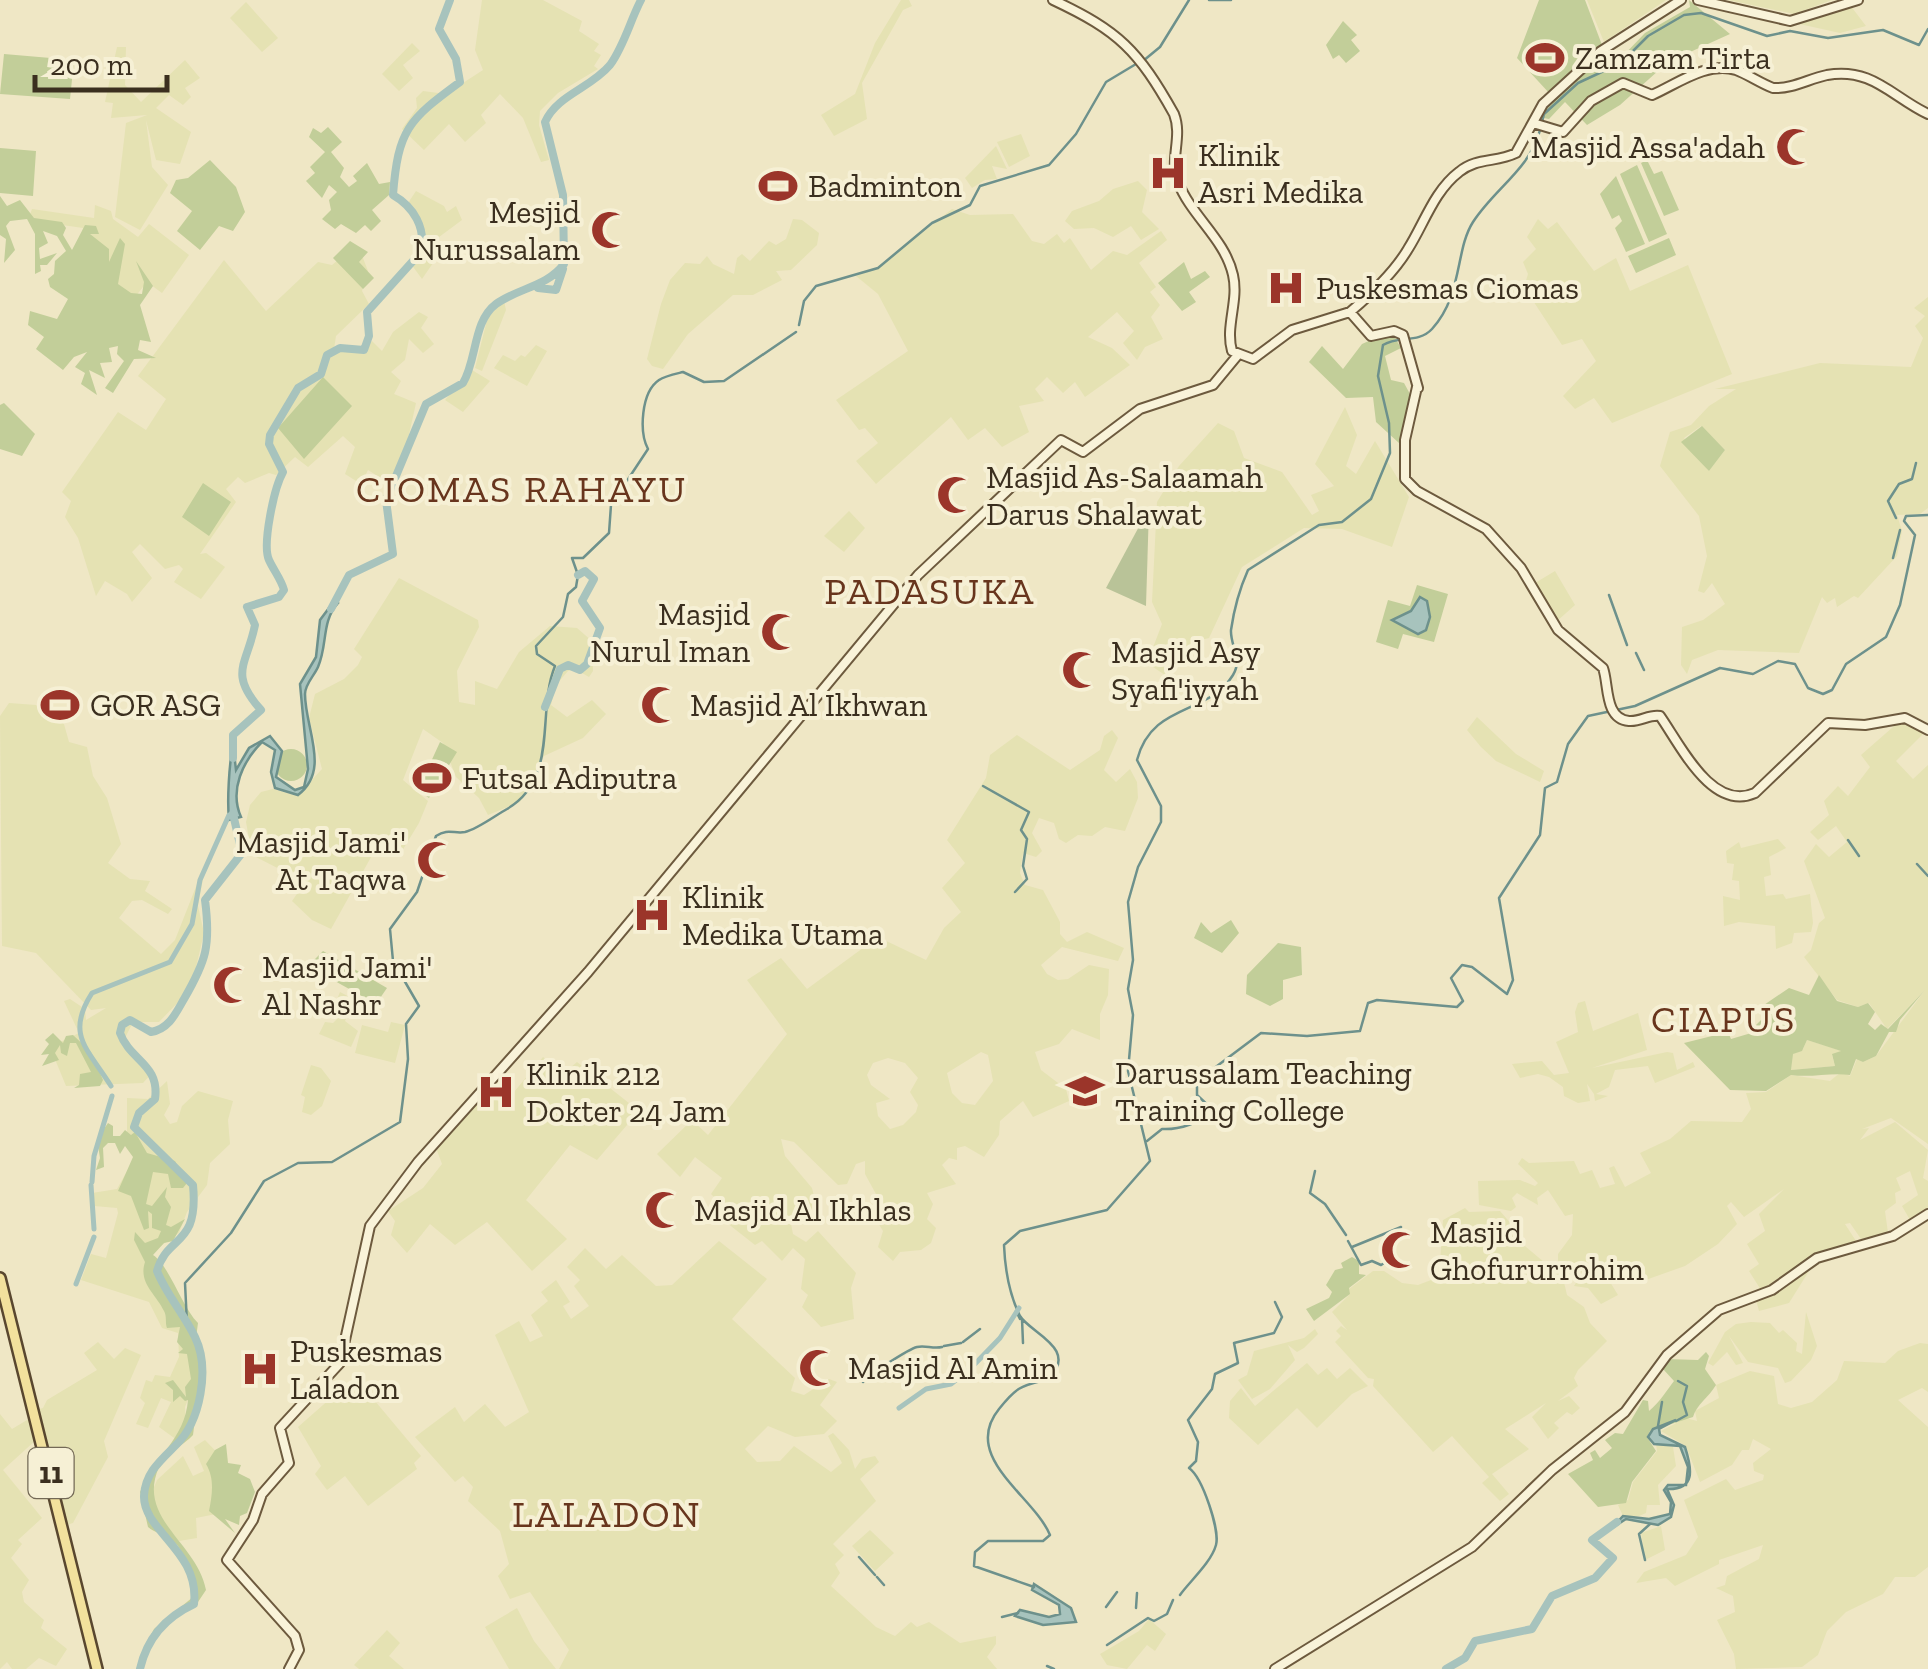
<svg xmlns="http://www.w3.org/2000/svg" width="1928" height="1669" font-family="'Zilla Slab',serif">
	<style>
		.farmland { fill: #e5e2b3; fill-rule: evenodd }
		.green { fill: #c2ce99; fill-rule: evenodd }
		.cemetery { fill: #b9c398 }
		.water { fill: #a7c3bd; stroke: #6d918c; stroke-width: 2.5 }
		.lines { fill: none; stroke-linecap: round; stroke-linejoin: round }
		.stream { stroke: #6d918c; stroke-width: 2.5 }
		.canal { stroke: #a7c3bd; stroke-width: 5 }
		.river { stroke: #a7c3bd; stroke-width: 8 }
		.secondary-casing { stroke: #6d5a3e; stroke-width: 12 }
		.primary-casing { stroke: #59472f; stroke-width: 14 }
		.secondary { stroke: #f9f3d9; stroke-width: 8 }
		.primary { stroke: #f2e19d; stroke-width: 9 }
		.labels { text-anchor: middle; stroke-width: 8; stroke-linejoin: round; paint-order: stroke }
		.shield { fill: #f6f0d5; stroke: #736956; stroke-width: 2.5 }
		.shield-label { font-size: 30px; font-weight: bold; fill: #3b2f1f }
		.poi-label { font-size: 32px; fill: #3b2f1f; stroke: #f6f0d5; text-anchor: start }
		.quarter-label { font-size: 38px; letter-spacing: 2.5px; fill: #68351d; stroke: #f6f0d5 }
	</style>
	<rect width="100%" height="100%" fill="#efe7c5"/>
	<!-- farmland -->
	<path class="farmland" d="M482,0h61l39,21 -3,10 20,13 -5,7 7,4 -7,11 4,3 -40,24 -18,18 -1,14 10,35 -8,2 -18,-44 -23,-24 -19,21 5,8 -21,19 -16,-18 -25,26 -22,-21 15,-21 -1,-10 7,-7 23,3 37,-24 -8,-20z
		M901,0h8l3,6 -9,4 -41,73 5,36 -33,17 -13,-21 34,-21 20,-51z
		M1587,0h79l-62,42z
		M1728,0h104l-38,14z
		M246,2l32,36 -16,14 -32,-34z
		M1850,5l16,21 -26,7 -45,-10z
		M412,43l8,8 -17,14 10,13 -14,13 -17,-17z
		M117,47h9l-1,38 16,17 44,-42 15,18 -15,10 6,9 -8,8 -14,-10 -13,13 35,24 -11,32 -24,-4 -10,-40 6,47 16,18 -28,45 -25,-13 11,-94 21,-8 -36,3 2,-15 -8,-1z
		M1021,134l9,22 -21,11 -12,-25z
		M996,146l11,23 -15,-3 5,13 -12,1 -13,8 -7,-10z
		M1138,181l9,9 -5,22 17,17 -18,11 -10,-14 -18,11 -19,-9 -20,1 -9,-8 7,-10 27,-10 14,-12z
		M416,191l28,15 3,6 9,-6 6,14 -27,20 9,7 -22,32 -11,-15 15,-20 -18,-41z
		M95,205l16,6 2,8 25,18 11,-13 40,31 -27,38 -15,-11 -16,20 -52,-41 4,-33 -55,-8 4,-11 62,9z
		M952,209l18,6 43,-1 19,27 12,3 13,-10 7,9 6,-5 21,32 22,-19 14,4 34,-24 6,9 -28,23 17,24 -6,5 10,13 -9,12 12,22 -18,8 -8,13 -14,-17 11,-12 -17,-19 -29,25 24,11 18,17 -45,32 -10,-15 -12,11 -16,-16 -12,12 9,12 -25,5 10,26 -27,15 -17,-19 -17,12 -17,-23 -75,67 -20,-23 22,-18 -13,-15 -6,2 -23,-30 72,-49 -30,-57 -22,-18 22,-8z
		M793,219l9,1 17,13 -2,12 -26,25 -15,1 6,9 -29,15h-20l-45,39 -25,35 -11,-3 -5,-7 14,-55 9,-24 15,-17 15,1 7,-8 6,8 21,10 3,-16 5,-4 8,7 19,-20 7,4 10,-6z
		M1538,219l10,10 9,-7 37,49 22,-13 14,33 58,-26 44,109 -120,49 -18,-25 -19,11 -12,-13 33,-35 -14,-22 -20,6 -38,-58 4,-13 -5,-12 13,-13 -9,-12z
		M363,258l5,13 -6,20 7,13 -33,32 -2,13 30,-1 8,-7 10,10 11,-19 26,-20 9,5 -7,11 13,16 -11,9 -14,-14 -4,21 -14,12 10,9 -7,13 22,9 -14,63 -15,16 -19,-12 -7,14 -16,-10 10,-27 -12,-11 -35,31 -13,-10 -19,18 -7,-2 -24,10 -7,-6 -12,12 10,13 -36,52 6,-1 19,14 -24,32 -27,-17 9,-13 -4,-4 -14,4 -25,-25 -8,8 20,26 -20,24 -5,-8 -22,-13 -9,15 -18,-58 -13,-21 6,-16 -9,-9 56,-80 28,18 20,-31 -28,-23 86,-116 42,51 52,-49 14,3 6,-5z
		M1928,297v211l-8,6 -23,1 5,16 -5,25 -39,42 -4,-2 -17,11 -2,-9 -8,5 -5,-6 -23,56 -81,-3 -26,10 -5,14 -6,-9 1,-38 21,-7 22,-16 -13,-21 -8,10 -6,-2 9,-35 -8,-40 -39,-50 10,-34 21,-7 18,-19 27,-17h-21l105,-26 91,4 12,-29 -8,-12 10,-10 -11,-8zM1701,426l24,24 -16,21 -25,-33z
		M504,301l2,9 -24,61 -7,-3 13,-52z
		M536,345l11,6 -20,35 -33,-18 9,-13 12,6 6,-6 4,2z
		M472,370l18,11 -27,31 -18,-12z
		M1345,407l12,28 -11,31 10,8 19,-33 34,56 -17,50 -50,-18 -38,-1 -62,39 -33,71 -17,4 -27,33 -18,-12 15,-39 -10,-22 5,-100 22,-36 39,-43 16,8 10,27 38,14 30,43 7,-4 -8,-16 23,-9 -19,-22z
		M849,511l16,17 -21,24 -20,-16z
		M1555,571l20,34 -19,17 -21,-39z
		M399,578l79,42 1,7 -22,44 2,31 16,3v-24l22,8 22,-37 31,-26 27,2 15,13 1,30 -4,6 -14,-8 -7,2 -12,14 -5,20 16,12 25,-17 14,14 -23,24 -39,18 -24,46 -32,13 -9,-17 -23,-21 -13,-34 -20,-14 -20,51 25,21 -9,22 -17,28 -27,-1 -44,79 -19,-9 -20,-19 7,-10 -6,-15 -41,-21 -6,-33 4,-17 11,-13 12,-3 24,7 25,-27 -13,-51 6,-24 29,-15 14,-14 4,-8 -8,-8z
		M9,703l27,2 28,19 5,18 18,5 6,29 14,22 14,46 -13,19 22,16 20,2 -5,10 27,18 -4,5 -26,-14 -10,1 -13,17 42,36 14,-14 24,-61h4l-5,27 6,27 -13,56 -32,33h-26l-9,18 29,32 -10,11 -77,3 -16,-39 29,-14 -15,-32 6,-2 15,10 1,11 20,-12 -15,2 -55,-57 -34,-7 -2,-230z
		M1477,717l39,37 28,17 -4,11 -44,-21 -15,-14 -14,-17z
		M1901,720l24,12 -29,29 17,18 15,-14v379l-37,-26 -29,11 7,-1 -9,12 35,-18 33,28 -5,28 5,3v27l-18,12 -8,-14 16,-11 -8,-24 -14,7 5,12 -6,3 1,10 -11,8 3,22 -27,6 -11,-16 -5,1 11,17 -42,13 -53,36 -12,-19 10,-7 -12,-20 18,-13 -6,-17 25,-25 -40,28 -13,-15 -4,4 10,18 -19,20 -33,22 -48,17 -13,-18 -17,12 11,18 -17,9 -13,-16 -14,-2 9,-14 -13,3 -12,-12v-9l14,-19 1,-21 -8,2 -17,-26 -11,8 1,7 -21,-12 -5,5 4,9 -5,4 -32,-6 -1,-24 42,-1 15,6 3,-3 -20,-19 4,-6 7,5 45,-2 6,13 12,-4 8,18 15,-4 -6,-16 5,-2 11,21 26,-14 -11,-20 30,-14 21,-18 51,1 9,-13 -5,-16 20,-1 25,-17 39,6 11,-9 9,4 7,-17 6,3 13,-6 49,-66 -38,39 -18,-26 -11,4 -21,-7 -33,-43 7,-7 8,-27 6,-5 -21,-57 12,-17 13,13 18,-15 -11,-16 -18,14 -8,-8 19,-17 -5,-14 14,-15 10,10 22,-29 -9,-12z
		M1112,730l6,8 -14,32 12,12 14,-13 7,13 1,16 -13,33 -20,-4 -13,9 -14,-1 -12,8 -7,-4 -5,-16 -15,-5 -7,15 10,18 -6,6 -13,-4 -3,20 5,12 18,5 17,32v12l7,8 20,-10 37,16 -6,13 -56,-14 -21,18 6,9 11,6 10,-1 21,-14 20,4 -1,26 -8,19v26l-28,-11 -13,15 -24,8 6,18 25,19 3,12 -36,16 -10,-16 -23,20 -1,14 -15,22 -19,-11 -8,2v12l-8,-2 -7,7 14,19 -29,9 6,11 -6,15 9,9 -5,15 -10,7 -21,2 -7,9 -15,-14 5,-16 -8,-13 7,-13 -17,-31v-13l-9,3 -9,20 -9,1 -44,-43 -13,-3 4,17 27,32 6,24 -4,4 -10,-5 -14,8 3,15 13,8 12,-11 38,42 -5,15 3,31 -33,8 -19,-20 6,-12 -7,-6 4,-30 -12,-11 -11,13 -20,-20 -7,4 -33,-26 4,-10 -15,-15 11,-16 -27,-21 -15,20 -23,-23 35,-34 16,15 79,-101 -40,-54 34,-22 26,31 71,-52 48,23 18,-32 17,-16 -19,-24 23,-25 -18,-23 39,-62 4,-23 27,-20 53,35 30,-20 4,-14zM981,1052l7,3 5,26 -18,24 -13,-2 -10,-10 -5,-20zM888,1058l17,5 13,15 -8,14 8,13 -2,7 -13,13 -13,4 -12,-13 -2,-13 14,-4 -19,-14 -4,-10 6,-12z
		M1778,839l8,9 -17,9 2,18 -7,2 2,19 17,-2 3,5 24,-5 3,29 -2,9 -17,1 -2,10 -16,6 -1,-23 -36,-4 -15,4 -1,-30 17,4 -1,-19 -7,-1 2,-16 -7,-1 -1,-12 13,-9 2,6z
		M340,992l15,8 -10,21 13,10 -7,16 -32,-13 6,-12 8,1 5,-5 3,-7 -6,-7z
		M1585,1001l8,30 45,-18 9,37 -55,18 75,-16 6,1 4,17 16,-8 2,5 -40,16 -7,-17 -33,4 -6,17 -13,7 12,2 -13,5 -1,-7 -7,-10 3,17 -12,2 -14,-7 -1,-9 -14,-10 -11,-3 -18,4 -8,-14 30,-3 12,14 15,-2 -13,-31 22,-10 -3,-20 3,-9z
		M391,1022l14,3 -10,38 -40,-10 7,-28 26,7z
		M1807,1040l35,11 -10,4 3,11 -44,4 1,-16 11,-5z
		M543,1057l21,16 13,-11 62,49 -42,49 -27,-15 -44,55 41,39 -35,32 -45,-49 -32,23 -25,-21 -23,29 -16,-18 4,-14 -7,-10 35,-23 19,-24 -6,-16 50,-54 18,10z
		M311,1065l10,3 10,13 -9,25 -11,9 -9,-3 3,-15 -4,-2z
		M167,1081l3,23 -6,11 6,9 7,-2 5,-16 16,-15 35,10 -5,19 2,24 -20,19 -3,22 -20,27 -8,21 -24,17 -5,10 23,44 21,62v19l-9,22 1,17 -9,16 -18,-13 12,-25 -10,-4 -13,30 -12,-4 9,-21 -5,-5 6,-18 6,2 3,-7 15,2 9,-20 -1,-24 -16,-5 -13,-26 -68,-22 10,-26 15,4 12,-45 -1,-5 -23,-2 -2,-13 25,-4 18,-32 -8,-22v-37l21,1z
		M1465,1208l4,4 31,-1 13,15 -6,5 56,47 4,17 17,12 6,16 17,18 -29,29 -4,8 4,8 -20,15 11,-5 11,12 -8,7 -5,-3 -13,11 5,5 -11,11 -16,-22 14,-14 -41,26 24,20 -37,25 17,20 -9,7 -18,-18 7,-6 -37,-41 -19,16 -60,-66 1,-7 -6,-1 -33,-36 6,-6 -5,-5 5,-5 6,4 -15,-18 18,-18 -1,-5 24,-18h11l18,12 16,2 21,-8 4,-57z
		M719,1241l48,38 -35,40 63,59 -4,13 13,4 25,-16 8,3 -17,23 17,16 -13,13 -29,3 -27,-11 -23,23 12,13 23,-1 14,-15 37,26 11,-9 -14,-27 5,-3 16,17 6,19 7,-10 13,-3 4,6 -19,17 16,22 -43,43 11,11 -9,9 5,9 -9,13 45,41 19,9 16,-14 6,5 12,-5 31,21 36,-7v8l-9,13 10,12h-438l10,-19 -39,-58 -20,7 -12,-23 11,-12 -9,-33 -32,-30 5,-14 -10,-11 -8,6 -40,-45 40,-30 9,15 21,-18 20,23 24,-15 -34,-77 24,-14 11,21 13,-6 -12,-21 17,-14 -7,-9 15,-12 14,22 -7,4 8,13 18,-13 -15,-20 6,-6 -13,-13 18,-19 21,21 16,-14 34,31 16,-1z
		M1806,1265l3,6 -20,32 -30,8 -4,-15z
		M1806,1312l11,34 -6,14 -20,21 -6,2 -7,-15 -30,-6 -19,-26 14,27 -7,2 -9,-13 -14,14 -5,-3 17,-31 11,-8 15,-2 19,1 9,10 4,-3 14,13 -1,8 6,3z
		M1315,1329l3,5 -14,14 -7,4 -9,-7 7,15 -25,29 -18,10 -14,-19 9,-5 7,-24 50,-13z
		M98,1342l16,17 11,-11 16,7 -37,86 4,16 -35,66 -7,2 -21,-87 -8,1 -34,31 39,48 -24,22 4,4 -11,14 18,22 -7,12 2,10 20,18 -3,8 26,21 -11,17 -17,-8 -13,11h-14l-5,-7 -7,7v-255l12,15 20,-12v-6l11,-3 4,-8 50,-30 -13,-17z
		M1920,1343l8,1v48l-6,-4 -24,12 30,27v140l-13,10h-20l-12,17 -37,18 -19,19 -9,24 -16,12 -66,2 -2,-15 -17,-34 18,-8 -2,-16 -17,-8 9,-3 2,-9 32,-17 4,-14 -44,15v4l-44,22 -9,-8 -30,5 8,-11 42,-17 12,-18 -14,-37 42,-21 9,11 28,-10 1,-5 -10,-4 -1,-8 18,-14 -18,-10 -4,11h-7l-10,15 -32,17 -14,-36 -25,-15 25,-13 11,3 -2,-10 24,-13 -3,-13 34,-14 24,5 4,28 13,4 21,-6 25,-22 7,-19 41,2 13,-12z
		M1307,1363l11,12 9,-7 10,11 13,-11 18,18 -16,8 -35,34 -20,-20 -39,37 -29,-27 1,-17 11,-13 14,18z
		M348,1383l12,16 10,-4 51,61 -7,7 3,6 -49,37 -23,-30 -18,14 -12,-16 6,-8 -23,-39z
		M205,1440l24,25 -13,49 -20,4 1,20 -18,3 -22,-24 -7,-20 7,-17 26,-24 10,20 11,-5 -10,-24z
		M1656,1444l17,3 3,19 -18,19 2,20h-13l-1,8 -7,3h-16l-5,-11 10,-5 5,-18 24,-31z
		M1661,1526l4,24 -20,10 -4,-27z
		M870,1530l24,23 -19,18 -23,-25z
		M517,1608l17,33 22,28h-47l-24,-42z
		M1149,1619l17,15 -11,17 -8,-6 -20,24 -20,-4 -7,-11 39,-23z
		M387,1630l13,13 -11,13 15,13h-45l-5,-4z"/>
	<!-- green -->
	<path class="green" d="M1539,0h46l17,45 -38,42 40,-28 18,-2 23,-24 45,-26 -1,-7 41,34 -62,28 -48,43 -33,20 -22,-23 -16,17 -11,-2 12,-23 -33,-36z
		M1343,21l14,14 -6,5 9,11 -14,12 -7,-8 -6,4 -7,-14z
		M4,54l70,6 -4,39 -70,-5z
		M328,127l14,15 -11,10 13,16 -4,9 9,10 8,-6 -4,-5 14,-13 12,21 11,-2 -1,13 -17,15 9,11 -10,10 -6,-6 -9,8 -15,-9 -6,5 -13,-10 9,-9 -2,-10 8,-8 -8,-7 -7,13 -16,-17 9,-8 -5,-6 15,-15 -16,-15 4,-9 8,5z
		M0,148l36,3 -3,45 -33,-3z
		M210,160l26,27 9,25 -12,19 -14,-5 -19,24 -23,-19 15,-20 -22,-18 6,-13 12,-2z
		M1647,160l7,14 8,-3 17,39 -15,6 -23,-53z
		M1637,165l30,69 -18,8 -29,-68z
		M1616,176l29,68 -19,8 -11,-24 7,-7 -3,-6 -7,4 -12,-25z
		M0,196l7,10 13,-6 14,18 28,4 4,6 -3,7 9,15 13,-25 11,1 3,8h-9l19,15v13l11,-24 5,6 -7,40 13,9 11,1 2,-12 -8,-21 17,25 -13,19 11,37 -11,-2 -2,10 18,8 -22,1 -21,34 -8,-5 19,-27 -7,-7 1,-8 -9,2 3,14 -12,1 5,15 -16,-8 8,25 -16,-11 4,-11 -10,-6 12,-15 -13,5 -11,13 -27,-21 8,-12 -16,-12 2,-14 27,8 11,-20 -18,-12 -2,-8 6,-5 1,-13 11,-10 -9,-15 -14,-5 5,12 -9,5 1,11 17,-6 -10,12h-7l1,6 -6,3v-40l-8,-15 -17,2 -4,5 9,24 -11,13 2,-24 -6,-4z
		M1669,238l7,17 -40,18 -8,-17z
		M350,241l18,11 -9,10 15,16 -11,11 -30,-31z
		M1184,262l7,17 14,-8 5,6 -21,15 7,10 -14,9 -24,-28z
		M1391,331l10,17 -16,8 6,24 13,3 6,11 -11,49 -23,-21 -3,-25 -27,1 -37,-36 13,-16 21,23 19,-25z
		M323,377l29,29 -48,53 -26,-31z
		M4,403l31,31 -13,22 -22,-7v-44z
		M1702,426l23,24 -16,21 -28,-29z
		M203,483l28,19 -22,34 -27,-19z
		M1417,585l31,9 -14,48 -31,-8 -5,15 -22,-7 12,-42 22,6z
		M440,742l17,10 -28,46 -11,-8z
		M275 765a16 16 0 1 1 32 0a16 16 0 1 1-32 0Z
		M1231,920l8,13 -17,20 -28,-15 7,-16 10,11z
		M1278,943l23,4 1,28 -19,5v19l-13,7 -24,-12 1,-19z
		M323,951l64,37 -11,16 -68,-38z
		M1819,975l18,26 21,6 10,-4 7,9 -7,12 7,6 6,-6 7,5 37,-39 -25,30 -4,12h-7l-13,24 -13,6 -7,-3 -6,16c-19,-3 -38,3 -59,0l-25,16 -36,-1 -46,-47 44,-11 3,7 27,-8 -2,-6 7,-7 -2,-11 28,-19 20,7zM1807,1040l34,11 -9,3 3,12 -44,4 2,-16 9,-3z
		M53,1033l10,10 3,-7 7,-1 18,17 12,28 -3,6 -26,2 5,-3 1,-11 11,-2 -15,-29h-6l-3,13 -6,-3 -1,-8 -5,8 4,7 -17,6 7,-12 -8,1 8,-11 -4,-4z
		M108,1123l5,3v10h7l5,-6 6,5 4,-3 12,21 28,8 12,22 -4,5h-12l-3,-14 -15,-2 -7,32 6,2 15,-19 -2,10 6,10 -5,18 5,2 14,-8 -12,22 -9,2 -11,12c16,10 29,52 45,68l-2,15 7,21 -10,76c-10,11 -28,18 -34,32 -23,52 38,75 47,123l-10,15 -32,20 -17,30 -6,-1 13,-25 39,-32c0,-18 -7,-49 -24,-59 -8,-5 -14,-5 -21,-11l-8,-35c14,-35 45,-53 48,-92l-3,1 -5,-5 -7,6v-12l-8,-7 8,-3 13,17 -1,-10 6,-8 -4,-25 -9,-1 5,-4 -6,-7 3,-15 -13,1c-2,-5 0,-12 -3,-17 -8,-17 -26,-28 -19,-49l-11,-22 1,-8 10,11 13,-5 3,-7 -9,-3v-14l-4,-3 1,17 -5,2 -13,-34 -13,-5 15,-34 -8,-11 -5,8 -5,-11h-7l-5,5 1,19 -8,3 4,-12 -3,-19z
		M1352,1257l7,4v13l7,1 -17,13 1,6 -36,27 -8,-12 23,-11 3,-6 -6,-7 9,-15 8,-2 -2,-5z
		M1706,1352l3,4 -4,13 11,16c-7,12 -20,20 -23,32l-43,14 -3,6 9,14 -24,31 -6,21 -28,4 -30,-33 25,-14 -3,-7 5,-3 5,8 12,-10 -7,-8 10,-7 8,1 20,-34 5,1 1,10c11,-9 18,-21 25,-30l-11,-12 3,-10 32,1z
		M226,1444l2,19 13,2 -3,8 12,6 5,13 -8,21 -7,3 -1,9 -14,-6 10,14 -26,-22c3,-16 6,-32 -3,-47l9,-14z"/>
	<!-- cemetery -->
	<path class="cemetery" d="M1149,508l-3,98 -40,-18z"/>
	<!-- water -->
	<path class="water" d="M1420,597l7,4 3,16 -4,13 -8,4 -26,-14 19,-9z
		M335,600l3,3c-17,19 -10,41 -20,64 -4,9 -13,17 -13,27 0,35 26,76 -7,101l-23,-7 -4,-16 4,-22 -13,-8c-19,19 -33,48 -21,75l-12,3c-2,-20 0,-54 4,-76l3,26 13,-22 21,-12 12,15 -6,26 19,13 9,-3 4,-18 -8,-85 16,-27 4,-37z
		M1676,1420l-17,9 1,6 25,12c7,22 11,43 -18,42l7,16 -3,12 -13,8 -32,-6 -14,9 11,-12 26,3 21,-5 1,-12 -7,-12 4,-5h18l2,-18 -8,-21 -26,-2 -6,-7 5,-8z
		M1034,1584l37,24 5,14 -33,3 -28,-9 5,-6 29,7 11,-3 -1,-9 -27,-15z"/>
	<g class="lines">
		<!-- stream -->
		<path class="stream" d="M1209,0h22
			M1143,61l17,-14 29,-47
			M1542,122l2,-8 34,-31 43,-20 27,-27 36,-21 17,-2 66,23 23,-5 38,7 55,-8 36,15 9,-16
			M799,325l5,-24 12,-15 62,-18 54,-45 38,-18 10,-19 69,-21 27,-31 30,-52 30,-18
			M1896,518l-8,-17 11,-17 13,-5 4,-16
			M1893,558l7,-28
			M1609,595l18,50
			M1636,653l8,17
			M983,786l46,26 -8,18 6,9 -4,27 4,13 -12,13
			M1848,840l11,16
			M1917,864l11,12
			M1147,1141l15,-12c16,1 40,-6 51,-19l-16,-15v-14l64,-48 46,3 53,-5 8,-28 9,-3 80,7 6,-6 -12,-23 11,-13 10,2 35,27 6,-14 -14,-82 41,-63 5,-47 12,-6 11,-38 20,-28 47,-10 85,-38 33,6 25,-13 17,3 13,24 15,6 9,-4 14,-26 40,-27 14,-32 15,-70 -11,-14 2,-5 22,-1
			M1315,1171l-5,22 15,11 21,31
			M1348,1241l13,24 11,-4 9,4 12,-7 11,5
			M1352,1247l49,-20
			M1016,1311l4,8
			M1022,1319l1,24
			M187,1324l-2,-41 46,-50 33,-52 34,-18 34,-1 68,-40 8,-63 -2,-35 13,-18 -26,-45 -3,-32 27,-37 19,-56c12,-8 18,-2 29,-4 13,-3 31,-17 42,-23 53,-31 29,-97 48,-143l-18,-12 -1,-8 27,-29 5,-23 8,-7 2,-12 -6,-17h11l26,-25 2,-28 37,-56c-9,-17 -7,-57 11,-69 6,-4 16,-6 24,-8l21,10 20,-1 72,-49
			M963,1342l17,-13
			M944,1346l17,-3
			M863,1382c5,-7 46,-33 54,-35 8,-2 16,2 25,0
			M1676,1421l11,-6 -4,-13 4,-16 -9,-5
			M1658,1426l4,-24
			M859,1557l16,18
			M1645,1560l-6,-26 11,-10
			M877,1577l7,8
			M1034,1587l-60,-21 1,-14 13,-11h55l7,-6c-16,-39 -90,-78 -51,-126 19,-24 23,-23 50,-30 30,-31 -19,-46 -29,-63 -10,-20 -15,-47 -16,-71l16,-14 87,-21 43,-49 -22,-90 5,-56 -5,-26 5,-29 -5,-58 10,-35 23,-45v-16l-24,-46c15,-58 71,-44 96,-85 10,-16 -3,-29 -2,-45 3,-21 9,-42 17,-60l71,-45 23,-3 29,-23 19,-46 -1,-30 -11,-47 5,-31c15,-10 35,-1 49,-16 31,-34 23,-79 41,-107 22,-34 57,-53 67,-92
			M1180,1595c9,-13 31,-32 36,-50 4,-14 -13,-67 -27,-77l7,-7 2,-19 -10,-22 24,-31 3,-15 23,-11 -4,-20 40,-10 8,-16 -7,-15
			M1106,1607l11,-15
			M1136,1608l1,-15
			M1002,1617l16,-4
			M1107,1645l41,-27 6,3 13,-7 6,-14
			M1047,1666l7,3"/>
		<!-- canal -->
		<path class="canal" d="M111,1086c-23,-37 -46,-51 -19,-93l78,-31 22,-38 8,-44 29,-65
			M92,1182l2,-26 18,-60
			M91,1185l3,44
			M76,1284l18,-47
			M899,1408l27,-19 25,-5 20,-16 29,-30 19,-30"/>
		<!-- river -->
		<path class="river" d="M538,288l18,2 7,-21
			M331,609l18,-34 44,-21 -7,-54 40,-96 37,-21c14,-23 10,-62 33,-79 22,-16 51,-17 68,-40l-1,-69 -18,-73c12,-27 46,-34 65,-57 14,-19 20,-44 31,-65
			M545,707l15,-38 8,-4 12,5 7,-6 13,-36 -18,-27 12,-22 -9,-8 -7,4
			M233,758v-23l28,-25c-33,-37 -14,-45 -6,-85l-8,-18 32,-10 5,-7c-3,-11 -10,-19 -15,-30 -7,-15 5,-72 14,-88l-14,-28 1,-9 28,-47 23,-14 6,-19 13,-7 24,2 5,-14 -2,-24 54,-60c5,-24 -7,-45 -28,-57 5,-65 15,-75 67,-113l-4,-23 -17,-30 11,-29
			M140,1669c7,-31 26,-52 54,-65 6,-53 -51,-73 -50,-108 1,-23 17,-36 32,-51 25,-24 34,-77 19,-108 -11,-23 -29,-43 -38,-66 10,-37 42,-23 36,-86l-59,-58 5,-14 16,-14c5,-35 -25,-38 -35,-66l2,-8 8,-5 21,12c18,-3 25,-19 33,-33 22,-38 27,-53 21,-99l37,-47 -9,-39
			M1446,1669l19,-11 10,-17 57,-12 20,-33 43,-18 18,-20 -21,-18 25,-18"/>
		<!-- secondary casing -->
		<g class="secondary-casing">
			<path id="secondary" d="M1053,0c66,31 85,50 121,114 9,23 -5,45 4,68 13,34 47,57 55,93 6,26 -8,51 -1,76l21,8 39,-29 58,-18 21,24 23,-5 9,4 15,53
				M1698,0l92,21 68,-21
				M1533,123l30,9 28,-31 32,-18 29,12c25,-11 55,-34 84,-25 13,5 24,13 37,18 20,1 35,-9 54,-13 45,-8 65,22 101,39
				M1350,312c19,-16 45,-41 58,-63 16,-25 26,-58 51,-77 18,-15 37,-9 57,-19l27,-49 58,-53 80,-51
				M1417,387l-12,53v39l12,12 69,38 35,39 37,62 45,38c6,16 1,51 26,53 12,1 20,-7 31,-5 21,30 52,96 95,77l73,-70 37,2 40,-7 23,12
				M289,1669l10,-19 -4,-14 -68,-76 26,-40 9,-26 27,-31 -9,-35 60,-65 30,-137 48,-64 170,-190 330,-397 143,-135 22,12 57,-43 73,-24 24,-29
				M1275,1669l197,-122 80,-77 73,-58 42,-57 52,-45 53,-20 45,-32 76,-22 35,-22"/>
		</g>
		<!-- primary casing -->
		<g class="primary-casing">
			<path id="primary" d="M0,1278l97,391"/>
		</g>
		<!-- secondary -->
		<use href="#secondary" class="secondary"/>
		<!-- primary -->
		<use href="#primary" class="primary"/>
	</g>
	<!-- icons -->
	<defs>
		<g id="stadium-bare" transform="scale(3)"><path d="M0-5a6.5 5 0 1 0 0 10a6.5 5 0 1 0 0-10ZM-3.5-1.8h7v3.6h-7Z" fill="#9b352a" stroke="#f6f0d5" stroke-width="2.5" paint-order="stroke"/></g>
		<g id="mosque-bare" transform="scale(3)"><path d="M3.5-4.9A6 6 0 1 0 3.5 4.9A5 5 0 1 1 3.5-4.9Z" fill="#9b352a" stroke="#f6f0d5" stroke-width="2.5" paint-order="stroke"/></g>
		<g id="hospital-bare" transform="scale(3)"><path d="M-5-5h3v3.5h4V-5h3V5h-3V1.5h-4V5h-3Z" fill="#9b352a" stroke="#f6f0d5" stroke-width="2.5" paint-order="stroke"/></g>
		<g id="university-bare" transform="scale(3)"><path d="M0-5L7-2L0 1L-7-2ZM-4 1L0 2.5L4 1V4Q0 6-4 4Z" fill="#9b352a" stroke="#f6f0d5" stroke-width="2.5" paint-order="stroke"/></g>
	</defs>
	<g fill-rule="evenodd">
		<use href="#stadium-bare" x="1545" y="58"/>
		<use href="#mosque-bare" x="1795" y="147"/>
		<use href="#hospital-bare" x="1168" y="173"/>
		<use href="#stadium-bare" x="778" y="186"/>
		<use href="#mosque-bare" x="610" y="230"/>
		<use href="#hospital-bare" x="1286" y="288"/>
		<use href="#mosque-bare" x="956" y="495"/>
		<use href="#mosque-bare" x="780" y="632"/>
		<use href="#mosque-bare" x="1081" y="670"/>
		<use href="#stadium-bare" x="60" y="705"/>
		<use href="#mosque-bare" x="660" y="705"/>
		<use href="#stadium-bare" x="432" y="778"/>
		<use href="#mosque-bare" x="436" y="860"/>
		<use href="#hospital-bare" x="652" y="915"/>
		<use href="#mosque-bare" x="232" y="985"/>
		<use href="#university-bare" x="1085" y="1091"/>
		<use href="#hospital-bare" x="496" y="1092"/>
		<use href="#mosque-bare" x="664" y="1210"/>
		<use href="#mosque-bare" x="1400" y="1250"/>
		<use href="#mosque-bare" x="818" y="1368"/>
		<use href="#hospital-bare" x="260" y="1369"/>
	</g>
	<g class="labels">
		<!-- shield labels -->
		<rect class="shield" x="28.5" y="1448" width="45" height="50" rx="8"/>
		<g class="shield-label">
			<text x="51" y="1483">11</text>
		</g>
		<!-- poi labels -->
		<g class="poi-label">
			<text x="1575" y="69">Zamzam Tirta</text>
			<text x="1765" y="158" text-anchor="end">Masjid Assa'adah</text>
			<text x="1198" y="166">Klinik<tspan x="1198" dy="37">Asri Medika</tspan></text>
			<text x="808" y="197">Badminton</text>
			<text x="580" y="223" text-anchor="end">Mesjid<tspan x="580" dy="37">Nurussalam</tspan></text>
			<text x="1316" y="299">Puskesmas Ciomas</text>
			<text x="986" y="488">Masjid As-Salaamah<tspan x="986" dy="37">Darus Shalawat</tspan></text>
			<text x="750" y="625" text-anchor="end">Masjid<tspan x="750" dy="37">Nurul Iman</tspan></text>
			<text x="1111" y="663">Masjid Asy<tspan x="1111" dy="37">Syafi'iyyah</tspan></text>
			<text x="90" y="716">GOR ASG</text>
			<text x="690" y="716">Masjid Al Ikhwan</text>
			<text x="462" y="789">Futsal Adiputra</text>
			<text x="406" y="853" text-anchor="end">Masjid Jami'<tspan x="406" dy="37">At Taqwa</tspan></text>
			<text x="682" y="908">Klinik<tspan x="682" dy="37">Medika Utama</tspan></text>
			<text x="262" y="978">Masjid Jami'<tspan x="262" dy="37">Al Nashr</tspan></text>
			<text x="1115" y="1084">Darussalam Teaching<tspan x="1115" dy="37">Training College</tspan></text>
			<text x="526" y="1085">Klinik 212<tspan x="526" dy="37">Dokter 24 Jam</tspan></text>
			<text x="694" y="1221">Masjid Al Ikhlas</text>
			<text x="1430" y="1243">Masjid<tspan x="1430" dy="37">Ghofururrohim</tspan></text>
			<text x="290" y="1362">Puskesmas<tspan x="290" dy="37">Laladon</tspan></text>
			<text x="848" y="1379">Masjid Al Amin</text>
		</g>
		<!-- quarter labels -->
		<g class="quarter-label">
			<text x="522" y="502">CIOMAS RAHAYU</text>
			<text x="930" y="604">PADASUKA</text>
			<text x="1724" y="1032">CIAPUS</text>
			<text x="607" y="1527">LALADON</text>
		</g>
	</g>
	<!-- scale -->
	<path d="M35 75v15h132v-15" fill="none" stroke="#3b2f1f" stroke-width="5"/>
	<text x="50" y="75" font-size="30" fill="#3b2f1f" stroke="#f6f0d5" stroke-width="8" paint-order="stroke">200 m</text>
</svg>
